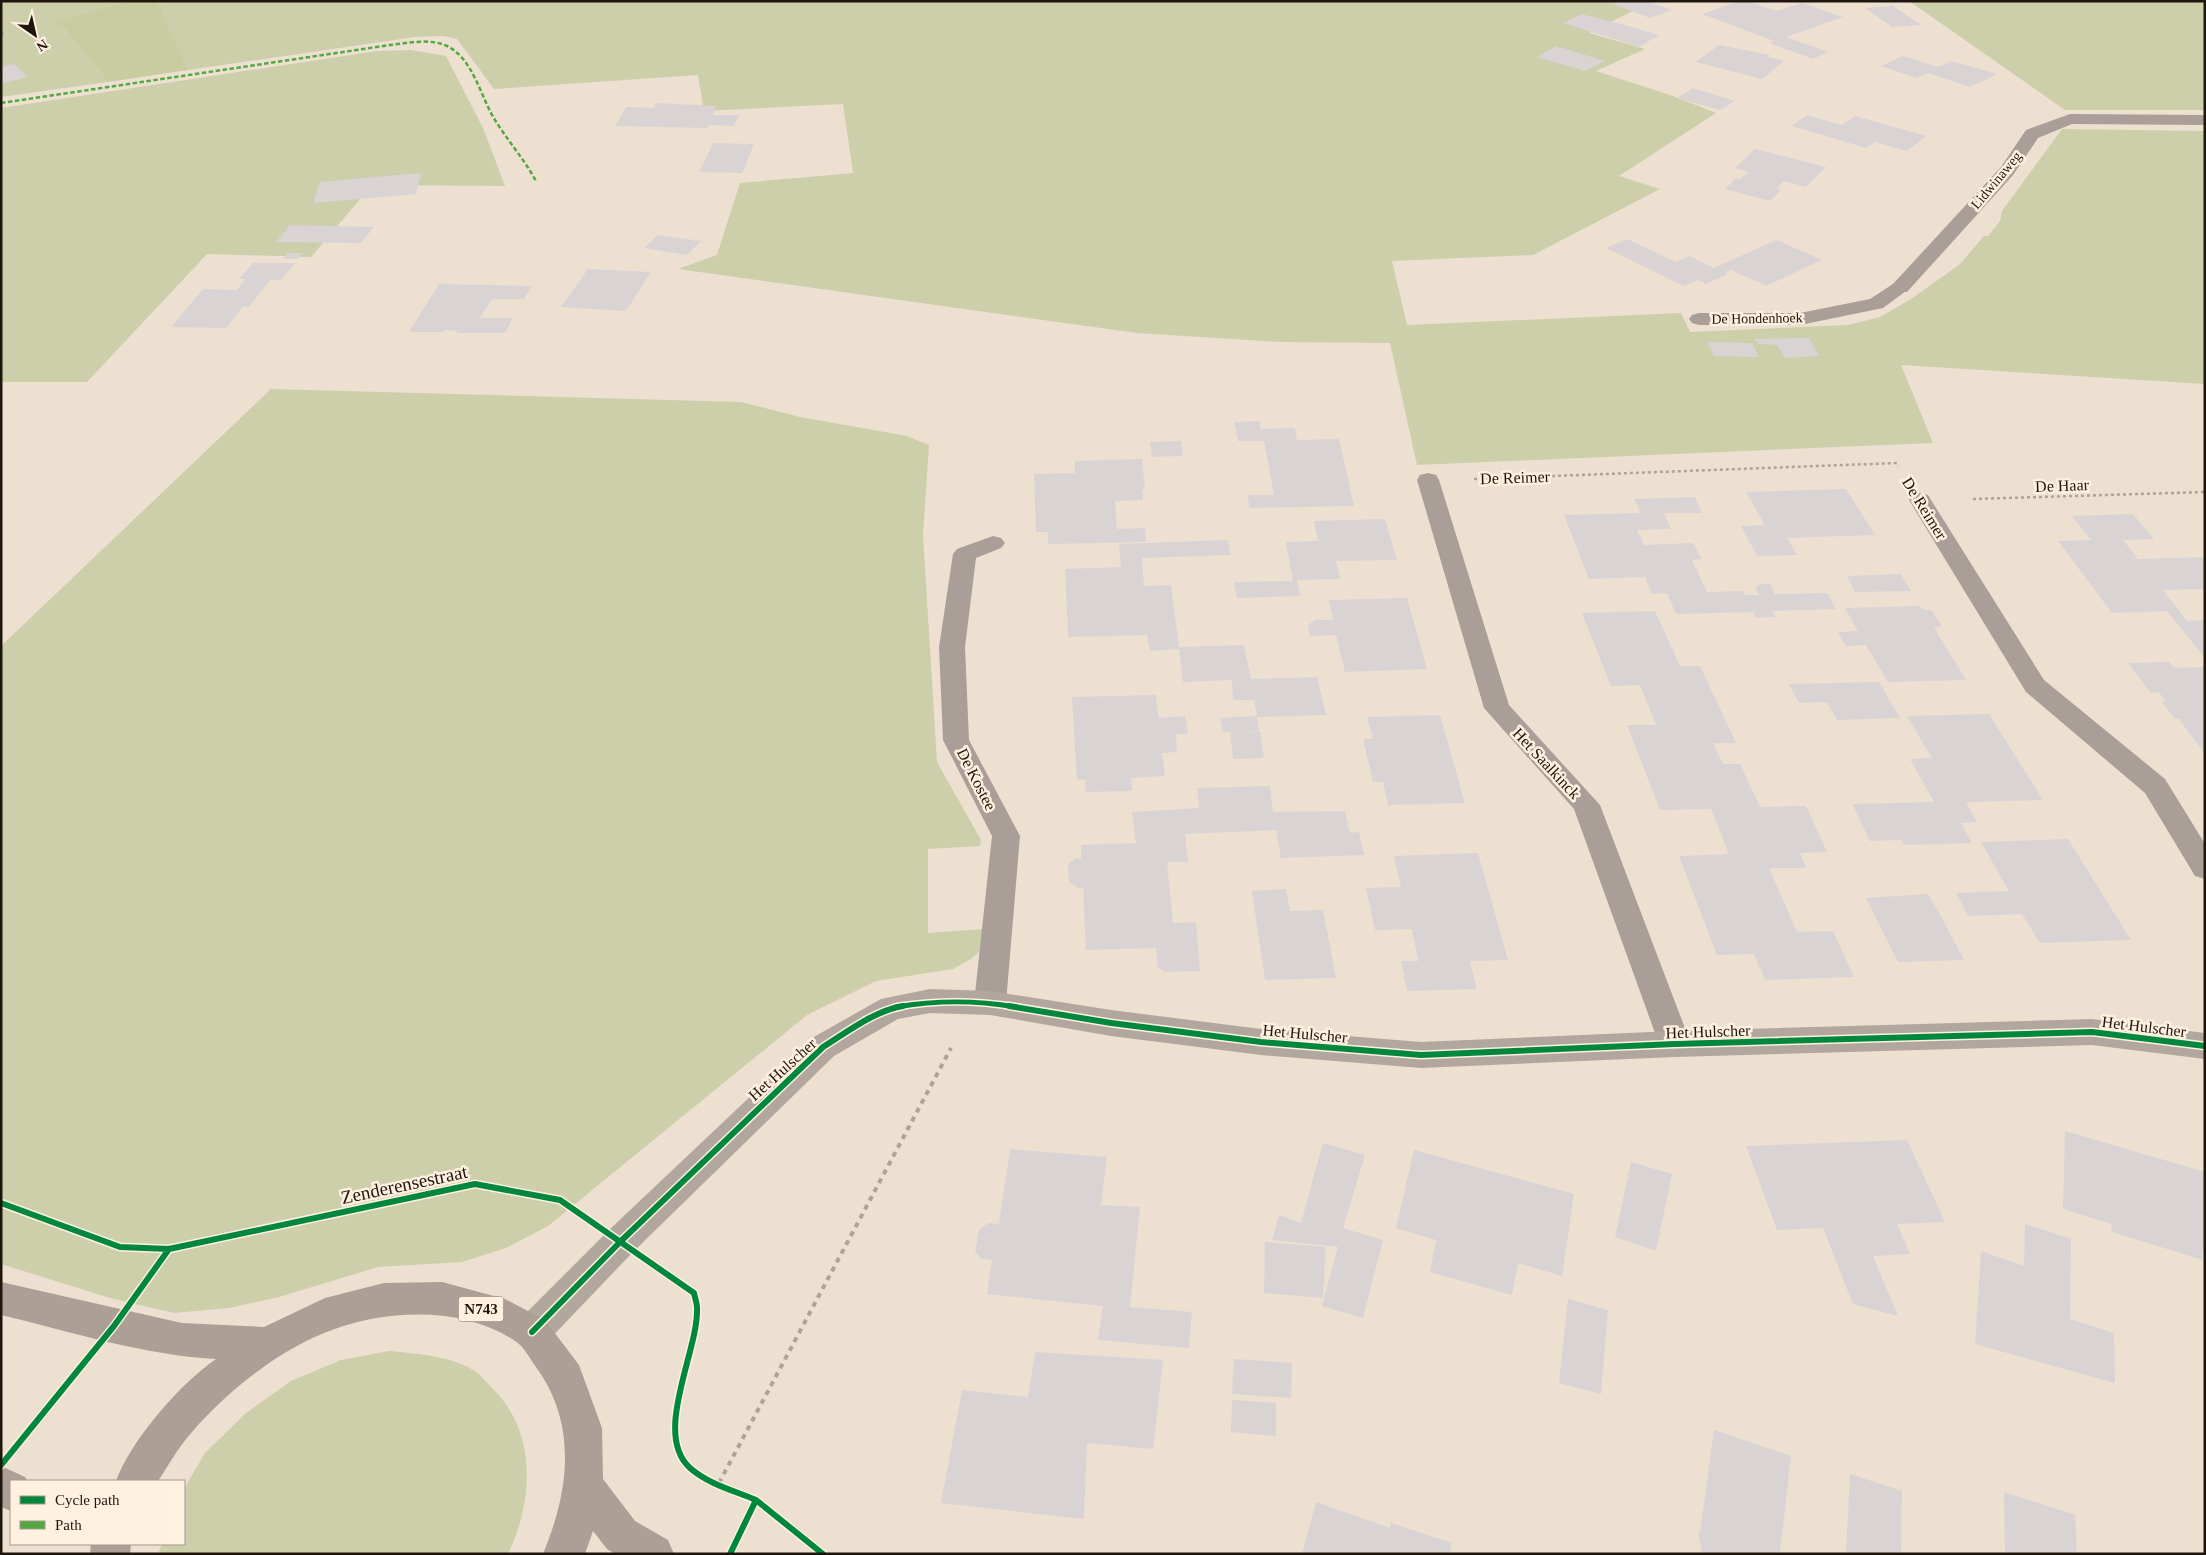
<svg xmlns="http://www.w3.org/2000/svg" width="2206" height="1555" font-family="'Times New Roman',serif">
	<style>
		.green { fill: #cdceaa }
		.forest { fill: #c9cba1 }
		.building { fill: #d9d3d3 }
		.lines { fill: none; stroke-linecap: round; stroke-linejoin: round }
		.path-far2 { stroke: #aca39b; stroke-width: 2; stroke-dasharray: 2.5 2.5; stroke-linecap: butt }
		.path-far1 { stroke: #aca39b; stroke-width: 2.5; stroke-dasharray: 3 3; stroke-linecap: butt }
		.path { stroke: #aca39b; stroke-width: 4; stroke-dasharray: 5 5; stroke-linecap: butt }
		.lane { fill: #a99f98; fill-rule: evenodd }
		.street { fill: #a99f98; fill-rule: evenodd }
		.secondary { fill: #b2a79e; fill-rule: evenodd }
		.primary { fill: #ac9f96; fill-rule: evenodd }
		.quiet { stroke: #52a941; stroke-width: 2.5; stroke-dasharray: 4.5 2.5; stroke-linecap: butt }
		.cycleway-far1-casing { stroke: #fff0df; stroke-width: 8 }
		.cycleway-casing { stroke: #fff0df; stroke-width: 9 }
		.cycleway-far1 { stroke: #00873e; stroke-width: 5 }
		.cycleway { stroke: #00873e; stroke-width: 6 }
		.labels { text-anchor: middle; stroke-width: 5; stroke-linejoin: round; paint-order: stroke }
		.far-street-label { font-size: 14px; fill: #1e160c; stroke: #fff0df }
		.shield { fill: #fff0df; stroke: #62574b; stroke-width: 1 }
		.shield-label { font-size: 15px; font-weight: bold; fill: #1e160c }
		.street-label { font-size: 16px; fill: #1e160c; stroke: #fff0df }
		.near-street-label { font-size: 19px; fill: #1e160c; stroke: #fff0df }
	</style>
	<rect width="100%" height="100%" fill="#ede0d1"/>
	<!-- green -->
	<path class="green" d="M1,1h126l-74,22 12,6 43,53 -107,15z
		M157,1h1490l3,1 -61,31 56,16 -49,22 77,25 43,17 -97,63 41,13 -127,66 -141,6 15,64 274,-12 9,19 158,-7 32,-8 31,-18 48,-34 25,-29h4l12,-15 2,-10 60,-82 143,2v253l-304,-19 32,78 -516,22 -27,-122 -110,-1 -143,-9 -459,-64 39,-14 23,-72 113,-10 -10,-69 -139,7 -6,-36 -204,14 -37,-50 -14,-3 -28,1 -227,33z
		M1909,1h296v109h-140z
		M411,50l35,6 37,72 22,58 -133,-1 -61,72 -104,-3 -120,128h-86v-274l376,-57z
		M271,389l470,13 59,15 107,19 22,9 -6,90 14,227 44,78 -1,6 -52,3v84l56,-4v18l-13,12 -18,10 -77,12 -69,34 -259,211 -42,22 -44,14 -84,5 -99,30 -50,11 -55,5 -64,-15 -109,-34v-618z
		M389,1351c29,3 60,4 86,20 6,4 11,11 16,16 46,43 43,113 17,167h-350l4,-10h22v-55l21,-36 41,-40 45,-32 50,-21z"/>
	<!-- forest -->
	<path class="forest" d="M127,1h30l31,69 -80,12 -43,-53 -13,-6z"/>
	<!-- building -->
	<path class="building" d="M1621,1h26l25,9 -22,8 -37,-14z
		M1740,1h8l28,10 26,-8 41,14 -57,20 42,15 -15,7 -44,-16 5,-2 -72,-27z
		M1893,6l28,19 -29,2 -27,-19z
		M1581,14l33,8 45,13 -20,12 -76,-24z
		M1719,45l51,10 -2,2 16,4 -22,18 -66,-17z
		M1556,46l49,15 -20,10 -48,-14z
		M1903,56l35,11 13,-6 46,13 -27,13 -42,-14 -11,5 -36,-12z
		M14,64l14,13 -27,7v-17z
		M1693,88l42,13 -15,9 -43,-12z
		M656,103l60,3 -3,9h26l-5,11 -26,-1 -1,3 -92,-2 11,-19 28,1z
		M1807,115l35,10 13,-9 71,20 -19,15 -32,-9 -9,6 -74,-22z
		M713,143l41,1 -12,29 -43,-1z
		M1755,149l71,18 -20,20 -22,-6 -8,8 5,1 -11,11 -45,-12 11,-11 4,1 8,-7 -13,-4z
		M421,173l-5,21 -103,9 7,-21z
		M290,225l84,2 -13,16 -85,-1z
		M658,235l43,6 -14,14 -43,-7z
		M1627,239l49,23 13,-6 25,12 62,-28 46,20 -56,26 -35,-16 -6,3 3,1 -22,10 -8,-4 -14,6 -78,-38z
		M288,253h14l-5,6h-14z
		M253,263h42l-14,17h-11l-21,27h-6l-17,21 -55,-1 32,-38 34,1 8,-11h-6z
		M588,269l63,3 -25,39 -65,-4z
		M439,284l93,2 -8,13h-32l-12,19h33l-8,15h-49l2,-2 -13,-1 -1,2h-35z
		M1809,338l10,18 -34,2 -8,-13 -19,-1 -4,-5z
		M1707,342l45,1 7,14 -45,-1z
		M1259,421l2,8 34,-1 2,12 42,-1 15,67 -104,2 -3,-13h27l-10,-54h-26l-4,-19z
		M1181,441l2,15 -31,1 -2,-15z
		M1142,459l3,30h-3l1,11 -28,1 2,28 28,-1 1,14 -98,2v-12h-12l-2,-58 41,-1v-12z
		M1846,489l29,46 -88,3 10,17 -40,1 -16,-30 24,-1 -19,-33z
		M1695,497l7,16h-38l7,16 -34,1 7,15 49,-2 9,16 -10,1 15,32 36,-1 2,4h14l-4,-7 6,-4h9l5,10 52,-1 9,16 -63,2 3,6 -20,1 -3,-6 -77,2 -9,-21 -15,1 -7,-17 -56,2 -25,-64 77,-2 -7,-14z
		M2133,514l21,25 -31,1 15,19 67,-2v32l-42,1 24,31 18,-1v38l-38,-47 -55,2 -54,-72 33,-1 -19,-24z
		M1385,519l12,41 -61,1 4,18 -43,1 3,16 -63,2 -3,-16 59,-1 -7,-39 32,-1 -4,-20z
		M1228,540l2,15 -88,3 2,28 27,-1 8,62 65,-2 7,34 66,-2 9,38 -69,2 2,13 -11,2 12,-1 4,27 -31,1 -3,-27h-7l-3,-14 37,-2 -3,-16h-21l-1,-20 -49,2 -4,-33 -29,2 -3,-16 -79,2 -3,-68 56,-2 -2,-23z
		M1901,574l10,17 -56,1 -8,-16z
		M1407,598l20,71 -82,3 -9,-37 -26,1 -2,-11 7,-5h18l-4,-20z
		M1920,606l2,3 9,1 11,16 -8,2 32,52 -78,2 -22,-37 -20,1 -8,-14 20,-1 -13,-23z
		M1655,611l25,55h20l36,77h-23l10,21h17l20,43 46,-1 21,46 -27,1 6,15h-37l28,64 36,-1 21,46 -89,3 -11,-26 -37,1 -38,-99 50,-2 -18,-45 -51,1 -33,-85h29l-16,-40 -29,1 -29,-73z
		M2169,662l5,6 31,-1v87l-26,-35h-4l-7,-9 -6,-8h4l-7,-10 -8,1 -23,-30z
		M1879,682l21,36 -63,2 -10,-18 -28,1 -10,-19z
		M1156,695l3,23 26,-2 3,18h-12l1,18 -15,1 3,23 -34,2 1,13 -46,1 -1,-13 -8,1 -5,-83z
		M1989,714l54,86 -77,2 11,20 -16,1 11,20 -68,2 -2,-5 -32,1 -18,-37 82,-2 -24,-43 22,-1 -25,-42z
		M1440,715l25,88 -77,2 -5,-23h-10l-5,-22 -5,-21h10l-6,-22z
		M1270,786l3,26 72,-1 5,22 9,-1 5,23 -83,3 -5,-28 -91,4 3,28h-21l3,30 3,31 23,-1 4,49 -35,1 -7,-5 -2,-19 -70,2 -3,-63 -5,1 -9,-6 -1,-18 8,-6 5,1v-14l55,-2 -4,-31 67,-4 -2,-20z
		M2068,839l63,101 -91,3 -18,-29 -54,2 -12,-23 53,-2 -28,-49z
		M1478,853l30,107 -38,1 7,28 -70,2 -6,-30h17l-6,-32 -37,1 -9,-42 35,-1 -7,-31z
		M1286,889l4,22 33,-1 13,68 -71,2 -13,-89z
		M1928,894l14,24 22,42 -66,2 -32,-64z
		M2065,1131l140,41v81l-3,-1 1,8 -91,-28 -1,-8 -48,-15z
		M1907,1140l38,82 -48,2 13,30 -37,2 25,60 -45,-12 -30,-76 -46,2 -31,-84z
		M1323,1143l42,12 -22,73 40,12 -20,78 -41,-12 16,-59 -66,-7 7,-25 22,8z
		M1010,1149l97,8 -6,48 39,2 -10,100 62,5 -3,36 -91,-8 5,-34 -116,-12 5,-34 -10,-1 -7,-7 4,-22 9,-7 11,1z
		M1414,1150l160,44 -12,82 -44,-13 -6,32 -82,-23 6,-32 -40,-12z
		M1631,1162l41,12 -16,77 -41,-14z
		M2025,1224l46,15 -1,80 44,14 1,50 -140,-39 6,-93 43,15z
		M1265,1242l61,5 -3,51 -59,-5z
		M1568,1299l40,11 -7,84 -42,-11z
		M1035,1352l128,8 -10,89 -66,-6 -3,76 -143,-16 21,-113 66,7z
		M1234,1359l58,4 -1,35 -59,-4z
		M1232,1400l44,3v33l-45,-4z
		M1714,1430l77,26 -11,98h-78l-4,-22 2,1z
		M1850,1474l52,17 -1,63h-55z
		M2004,1492l71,23 2,39h-72z
		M1316,1502l74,26 1,-5 61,20 -2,11h-148z"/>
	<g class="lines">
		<!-- path-far2 -->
		<path class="path-far2" d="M1,34l3,-1"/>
		<!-- path-far1 -->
		<path class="path-far1" d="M1474,479l423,-16 1,3
			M1973,499l232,-7"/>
		<!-- path -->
		<path class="path" d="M719,1483l232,-435"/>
		<!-- lane -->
		<path class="lane" d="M1900,282l7,2 3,4 -27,20 -83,17h-101l-7,-2 -3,-4 3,-4 7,-2h101l70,-14 23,-15z"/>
		<!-- street -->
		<path class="street" d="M2070,114l135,1v10l-133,-1 -34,14 -25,37 -106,117h-14l-3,-4 3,-4 108,-117 25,-37z
			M1428,473l8,2 3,5 70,225 91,100 91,239 -5,9 -11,4 -11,-4 -5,-9 -85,-235 -90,-101 -67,-228 3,-5z
			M1920,493l8,2 3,5 113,180 121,99 40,65v35l-10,-3 -50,-83 -119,-101 -117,-192 3,-5z
			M993,536l8,2 4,5 -4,5 -25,10 -11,89 4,93 51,96 -14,167 -5,9 -11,3 -11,-3 -5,-9 18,-167 -49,-96 -4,-93 14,-93 4,-5z"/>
		<!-- secondary -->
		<path class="secondary" d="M930,989l60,2 121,19 150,19 160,13 254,-11 417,-12 113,14v26l-113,-14 -417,12 -254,11 -160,-13 -150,-19 -121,-21 -60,-2 -32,6 -64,37 -201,196 -88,92 -13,5 -13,-5 -5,-12 5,-12 90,-90 203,-192 69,-39z"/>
		<!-- primary -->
		<path class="primary" d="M1,1282l181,41 82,4 61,-29 59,-15 58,-1 63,17 40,21 34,45 23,63 1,51 32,42 33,19 6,14h-59l-8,-5 -14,-18 -8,23h-42c26,-63 35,-129 -7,-187 -5,-7 -11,-18 -18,-24 -52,-37 -129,-34 -186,-13 -54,19 -114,68 -149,113 -9,12 -17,26 -25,38h-42c15,-41 64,-97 100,-122 -73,-4 -144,-27 -215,-44z
			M1,1466l24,11 2,4h-16v30l-10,-4z
			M91,1544h40l-1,10h-40z"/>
		<!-- quiet -->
		<path class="quiet" d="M1,103l389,-58c18,-2 40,-7 57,1 26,12 34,52 48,74 13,21 29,39 41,61"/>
		<!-- cycleway-far1 casing -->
		<g class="cycleway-far1-casing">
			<path id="cycleway-far1" d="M896,1007c42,-7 78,-7 120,0"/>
		</g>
		<!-- cycleway casing -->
		<g class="cycleway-casing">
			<path id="cycleway" d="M1009,1006l102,17 150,19 160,13 254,-11 417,-12 113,14
				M1,1203l119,44 49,2 306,-65 85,16 134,93c1,5 3,10 3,15 2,42 -45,126 -7,160 18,16 45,23 66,32l-26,54
				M532,1332l89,-91 202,-194c24,-15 51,-36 80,-41
				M1,1465l113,-139 55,-77
				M756,1500l67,54"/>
		</g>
		<!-- cycleway-far1 -->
		<use href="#cycleway-far1" class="cycleway-far1"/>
		<!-- cycleway -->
		<use href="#cycleway" class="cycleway"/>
	</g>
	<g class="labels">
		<!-- far-street labels -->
		<g class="far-street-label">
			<text transform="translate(1996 180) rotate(-50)" y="5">Lidwinaweg</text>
			<text transform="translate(1757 318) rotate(-1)" y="5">De Hondenhoek</text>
		</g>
		<!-- shield labels -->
		<rect class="shield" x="458.5" y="1296.5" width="45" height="25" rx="4"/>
		<g class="shield-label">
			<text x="481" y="1314">N743</text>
		</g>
		<!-- street labels -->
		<g class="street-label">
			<text transform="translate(1515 477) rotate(-2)" y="6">De Reimer</text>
			<text transform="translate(2062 485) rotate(-2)" y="6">De Haar</text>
			<text transform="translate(1925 508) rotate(58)" y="6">De Reimer</text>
			<text transform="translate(1547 763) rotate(47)" y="6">Het Saalkinck</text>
			<text transform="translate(977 779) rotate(63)" y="6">De Kostee</text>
			<text transform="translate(2144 1026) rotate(7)" y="6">Het Hulscher</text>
			<text transform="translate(1708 1031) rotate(-2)" y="6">Het Hulscher</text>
			<text transform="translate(1305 1033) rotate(5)" y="6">Het Hulscher</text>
			<text transform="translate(782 1069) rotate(-42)" y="6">Het Hulscher</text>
		</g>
		<!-- near-street labels -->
		<g class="near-street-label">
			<text transform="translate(404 1184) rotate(-12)" y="7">Zenderensestraat</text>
		</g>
	</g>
	<!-- border -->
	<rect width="2206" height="1555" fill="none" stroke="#1e160c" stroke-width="5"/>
	<!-- legend -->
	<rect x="10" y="1480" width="175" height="65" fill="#fff0df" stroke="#a5998b"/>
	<rect x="20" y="1496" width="25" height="8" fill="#00873e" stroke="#a5998b"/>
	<text x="55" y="1505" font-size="15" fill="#1e160c">Cycle path</text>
	<rect x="20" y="1521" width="25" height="8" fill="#52a941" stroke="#a5998b"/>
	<text x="55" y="1530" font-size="15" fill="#1e160c">Path</text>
	<!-- north arrow -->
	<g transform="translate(35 35) rotate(146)" stroke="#fff0df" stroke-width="4" paint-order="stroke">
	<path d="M0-4L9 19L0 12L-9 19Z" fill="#1e160c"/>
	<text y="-8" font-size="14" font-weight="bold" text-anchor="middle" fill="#1e160c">N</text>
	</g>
</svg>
